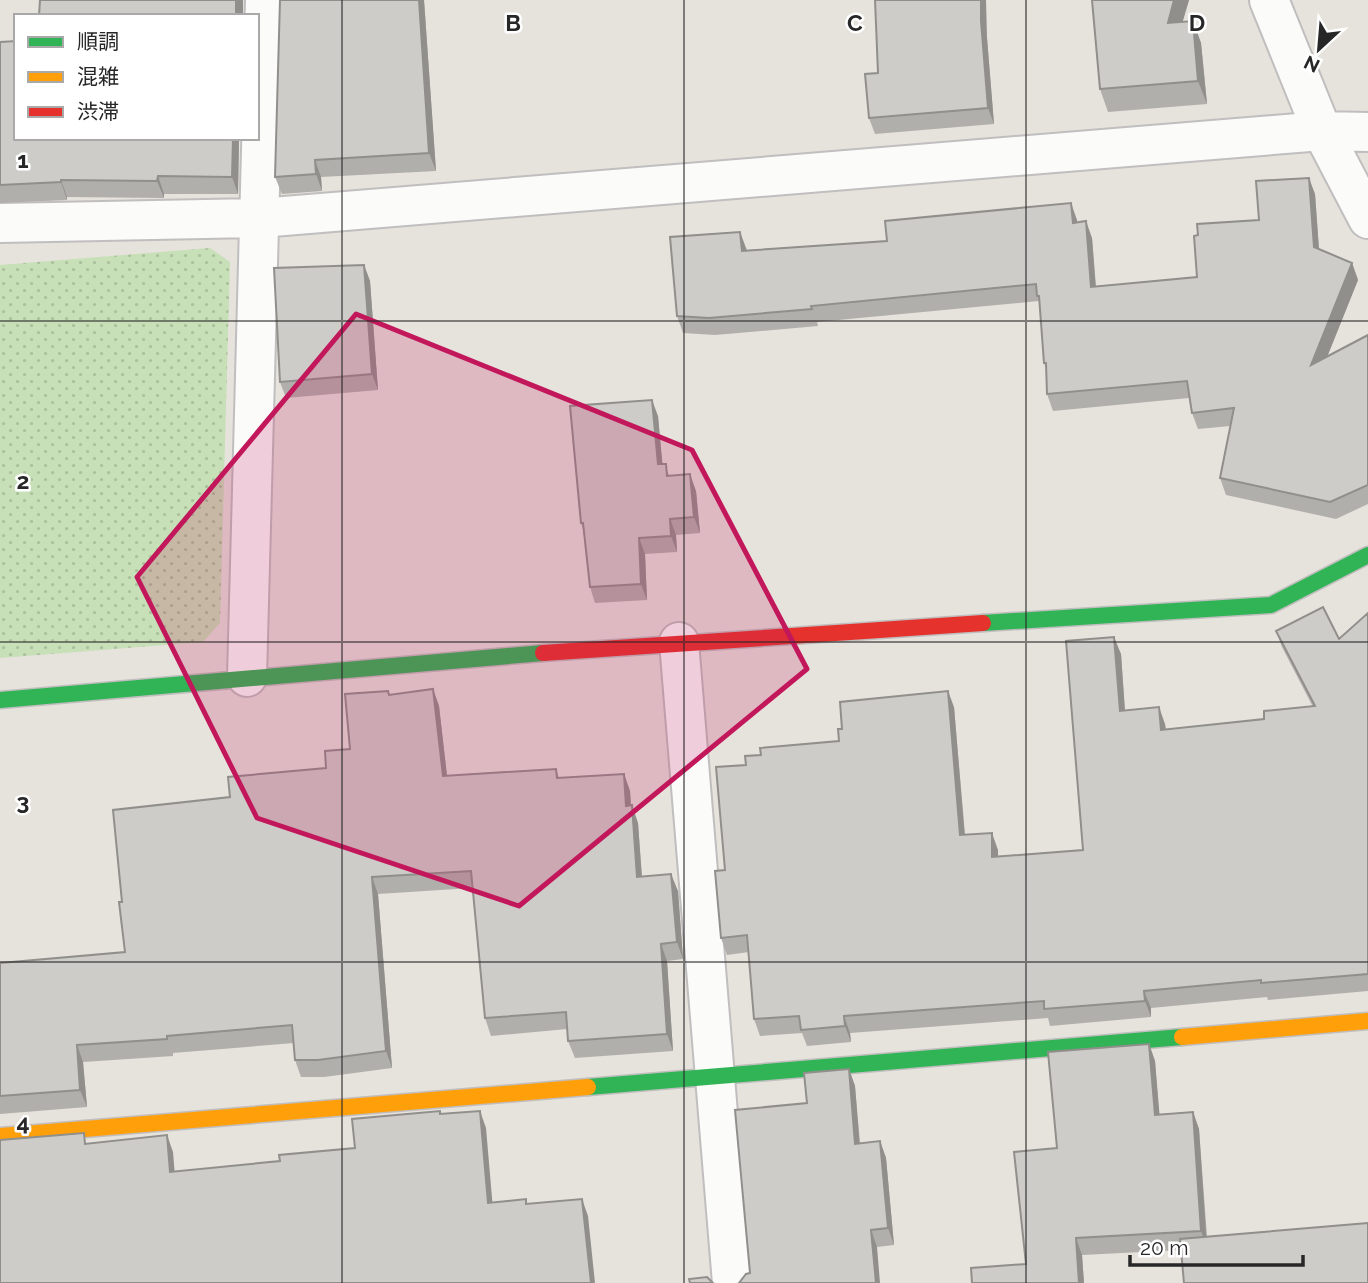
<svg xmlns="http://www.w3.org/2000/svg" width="1368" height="1283" font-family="Raleway,'Noto Sans JP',sans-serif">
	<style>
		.grass { fill: url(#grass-dots) }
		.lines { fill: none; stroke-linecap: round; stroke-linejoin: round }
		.street-casing { stroke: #c0bebe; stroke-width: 42 }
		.fast-casing { stroke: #c0bebe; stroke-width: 19 }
		.slow-casing { stroke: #c0bebe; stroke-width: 19 }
		.jam-casing { stroke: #c0bebe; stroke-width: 19 }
		.street { stroke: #fbfbfa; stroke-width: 38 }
		.fast { stroke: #30b455; stroke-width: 16 }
		.slow { stroke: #ff9f0a; stroke-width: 16 }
		.jam { stroke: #e5322d; stroke-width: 16 }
		.wall { fill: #b1afac }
		.shaded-wall { fill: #908f8c }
		.building { fill: #ceccc8; stroke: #908f8c; stroke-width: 2 }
		.marked { fill: #c2185b; fill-opacity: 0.2; stroke: #c2185b; stroke-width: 5; stroke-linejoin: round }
		.grid { fill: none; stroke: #272727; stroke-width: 2; stroke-opacity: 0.55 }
		.grid-label { font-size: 23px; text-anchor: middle; font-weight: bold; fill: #272727; stroke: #fff; stroke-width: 5; stroke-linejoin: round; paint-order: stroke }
	</style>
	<defs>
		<pattern id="grass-dots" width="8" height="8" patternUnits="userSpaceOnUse" patternTransform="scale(1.75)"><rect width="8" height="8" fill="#c7e0b7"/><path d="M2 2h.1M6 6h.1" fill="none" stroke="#abc09d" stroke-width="1.8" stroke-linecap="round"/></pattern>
	</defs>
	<rect width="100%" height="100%" fill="#e6e2dc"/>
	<!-- grass -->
	<path class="grass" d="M210,248l20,14 -10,361 -17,19 -203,16v-393z"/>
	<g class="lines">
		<!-- street casing -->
		<g class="street-casing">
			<path id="street" d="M1269,0l53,131 46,88
				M0,223l260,-5 1062,-87 46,1
				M679,642l53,641
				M247,677l18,-677"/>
		</g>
		<!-- fast casing -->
		<g class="fast-casing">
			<path id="fast" d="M983,623l288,-18 97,-50
				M0,700l543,-47
				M588,1087l594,-50"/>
		</g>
		<!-- slow casing -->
		<g class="slow-casing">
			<path id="slow" d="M1182,1037l186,-16
				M0,1136l588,-49"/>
		</g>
		<!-- jam casing -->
		<g class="jam-casing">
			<path id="jam" d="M543,653l440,-30"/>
		</g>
		<!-- street -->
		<use href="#street" class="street"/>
		<!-- fast -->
		<use href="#fast" class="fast"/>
		<!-- slow -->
		<use href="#slow" class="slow"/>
		<!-- jam -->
		<use href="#jam" class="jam"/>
	</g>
	<!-- wall -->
	<path class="wall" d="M424,0l12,171 -115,6 1,14 -40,3 -7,-17z
		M1092,0h97l-7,22 11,-1 8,22 6,61 -99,8 -8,-23z
		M987,38l7,86 -119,10 -6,-16 9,-45z
		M0,42l239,96 -1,56h-74v4l-97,-1v3l-67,3z
		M1315,194l4,55 33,14 6,17 -31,77 41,-22v169l-32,15 -110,-24 -6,-17 10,-52 -32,3 -6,-16 -3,-15 -136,13 -6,-17 -1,-25 -2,-6 -5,-62 -222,21 1,4 -103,9 -32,-2 -6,-17 63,-84 7,18 140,-9 190,-21v2l15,16 4,48 101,-9 62,-57z
		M364,265l6,16 8,109 -92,8 -6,-16z
		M658,416l4,48 8,12 26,15 4,42 -24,2 1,17 -32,2 2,46 -52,3 -5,-16 -6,-55 -3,-9z
		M1368,613v378l-100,9 -1,-3 -116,11v9l-101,9 -2,-8 -198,15 1,9 -44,4 -5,-13 -42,3 -6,-17 -5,-67 -22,3 -6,-17 4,-68 21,-105 15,-10 78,-14 3,-12 112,-22 11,127 33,16v6l85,-6 38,-196 4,56 40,14 1,5 98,-10 49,-12 -31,-60 -6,-16 63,8z
		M433,689l6,17 8,70 109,-7 3,9 65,-4 6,17 1,14 7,18 4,53 36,15 5,68 -16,2 6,90 -98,7 -7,-17 -1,-12 -76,7 -6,-18 -13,-130 -94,6 14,174 -68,9h-23l-6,-17 -1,-17 -121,10v3l-90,6 4,45 -87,7v-151l125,-11 -3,-50 108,-105 96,-29 24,-19 40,-54z
		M1149,1044l6,17 4,53 34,-2 6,17 8,107 -26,14 -99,5 2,28h-112l54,-19 31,-116z
		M849,1069l6,17 5,57 20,-2 6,17 8,87 -17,2 -127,26 57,-170z"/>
	<!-- shaded-wall -->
	<path class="shaded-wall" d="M236,0h7v16h-7z
		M419,0h5l12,171 -7,-18z
		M981,0h5l1,38 7,86 -6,-16 -7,-87z
		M1174,0h15l-13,45 -8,-22z
		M1193,21l8,22 6,61 -9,-23z
		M233,138h6l-1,56 -6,-17z
		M315,160l6,17 1,14 -6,-17z
		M158,176l6,18v4l-7,-17z
		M1309,178l6,16 5,69 -6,-16z
		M61,180l6,17v3l-6,-18z
		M1071,203l6,17 2,19 -6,-16z
		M1086,221l6,17 5,66 -6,-17z
		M740,232l6,17 2,18 -6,-16z
		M1352,263l6,17 -41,102 -6,-17z
		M364,265l6,16 8,109 -6,-16z
		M652,400l6,16 6,64 -6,-16z
		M690,474l6,17 4,42 -6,-16z
		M670,519l6,16 1,17 -6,-16z
		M639,538l6,16 2,46 -6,-16z
		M1114,637l7,17 5,73 -6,-16z
		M433,689l6,17 10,87 -6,-17z
		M948,691l6,16 12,144 -6,-16z
		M1159,707l6,17 2,22 -6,-16z
		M624,774l6,17 2,32 -6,-17z
		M632,805l6,18 5,71 -6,-17z
		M992,833l6,17v23l-6,-16z
		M671,874l7,17 5,68 -6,-17z
		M372,877l6,17 14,174 -6,-17z
		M661,944l6,17 6,90 -6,-17z
		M1144,991l7,17v9l-6,-16z
		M844,1016l6,17 1,9 -6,-16z
		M1149,1044l6,17 6,71 -6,-17z
		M77,1045l6,17 4,45 -7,-17z
		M849,1069l6,17 6,75 -6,-17z
		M480,1111l6,17 8,93 -6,-18z
		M1193,1112l6,17 8,119 -6,-17z
		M167,1135l6,17 3,37 -6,-17z
		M880,1141l6,17 8,87 -6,-17z
		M582,1199l6,17 7,67h-4z
		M871,1230l6,17 3,36h-4z
		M1076,1238l6,17 2,28h-5z"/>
	<!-- building -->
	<path class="building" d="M40,0h196v16h-197z
		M280,0h139l10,153 -114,7 1,14 -41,3z
		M875,0h106v21l7,87 -119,10 -4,-44 13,-1z
		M1092,0h82l-6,23 25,-2 5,60 -98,8z
		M16,41v97h217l-1,39 -74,-1 -1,5 -96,-1v2l-61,3v-143z
		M1309,178l5,69 38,16 -41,102 57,-30v150l-38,17 -110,-24 14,-70 -42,5 -5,-32 -140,13 -1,-31h-2l-5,-67h-2l-1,-12 -225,22 1,3 -103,9 -32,-2 -7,-79 70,-5 2,19 145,-10 -2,-20 186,-18 2,20 13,-2 5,66 106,-10 -3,-41 4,-1 -1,-11 62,-4 -3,-39z
		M364,265l8,109 -92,8 -6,-114z
		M652,400l6,64h8l1,12 23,-2 4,43 -24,2 1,17 -32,2 2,46 -51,3 -7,-64h-2l-11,-117z
		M1323,607l16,32 29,-26v361l-107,9v-3l-117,11 1,10 -101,8v-8l-200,15 1,10 -44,4 -2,-14 -45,3 -7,-84 -26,3 -6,-67 10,-1 -9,-103 30,-2 -1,-9 16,-1 -1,-7 79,-7 -1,-12h4l-2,-27 108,-11 12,144 32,-2v24l91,-7 -17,-209 48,-4 6,74 39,-4 2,23 103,-11v-8l51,-5 -39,-75z
		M433,689l10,87 113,-7 1,9 67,-4 2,32 6,-1 5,72 34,-3 6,68 -16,2 6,90 -99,7 -2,-29 -81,6 -14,-147 -99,6 14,174 -68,9h-23l-3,-35 -125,11v3l-90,6 3,45 -80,6v-133l125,-11 -6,-50h3l-9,-92 117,-13 -2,-20 98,-9 -1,-17 25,-2 -5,-55 43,-3 1,4z
		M1149,1044l6,71 38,-3 8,119 -125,7 3,45h-107l-1,-15 55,-4 -12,-112 43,-4 -9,-96z
		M849,1069l6,75 25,-3 8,87 -17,2 5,53h-137l7,-9 4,-1 -15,-163 72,-7 -3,-30z
		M440,1111v3l40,-3 8,92 38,-4v5l56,-5 9,84h-591v-143l84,-7 1,11 82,-9 3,37 110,-11 -1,-6 76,-7 -3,-29z
		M1368,1223v60h-184l-4,-44z
		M707,1277l6,6h-23l-1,-4z"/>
	<!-- marked area -->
	<path class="marked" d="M356,314l336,136 115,219 -288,237 -262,-88 -120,-241z"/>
	<!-- grid -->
	<path class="grid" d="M342,0v1283M684,0v1283M1026,0v1283M0,321h1368M0,642h1368M0,962h1368"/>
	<g class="grid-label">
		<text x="513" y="31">B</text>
		<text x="855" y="31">C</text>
		<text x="1197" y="31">D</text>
		<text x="23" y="168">1</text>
		<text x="23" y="489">2</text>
		<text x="23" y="810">3</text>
		<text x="23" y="1131">4</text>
	</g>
	<!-- legend -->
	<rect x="14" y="14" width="245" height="126" fill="#ffffff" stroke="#a9a9a9" stroke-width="2"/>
	<rect x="28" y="37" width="35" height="10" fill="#30b455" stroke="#a9a9a9" stroke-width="2"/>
	<text x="77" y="49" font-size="21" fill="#272727">順調</text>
	<rect x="28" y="72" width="35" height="10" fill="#ff9f0a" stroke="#a9a9a9" stroke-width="2"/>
	<text x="77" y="84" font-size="21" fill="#272727">混雑</text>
	<rect x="28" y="107" width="35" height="10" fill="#e5322d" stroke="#a9a9a9" stroke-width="2"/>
	<text x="77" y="119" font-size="21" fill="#272727">渋滞</text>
	<!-- north arrow -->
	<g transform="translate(1319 49) rotate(206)" stroke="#ffffff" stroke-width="5" paint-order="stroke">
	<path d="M0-5L12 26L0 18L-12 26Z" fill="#272727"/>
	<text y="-10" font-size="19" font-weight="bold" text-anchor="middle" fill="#272727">N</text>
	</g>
	<!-- scale -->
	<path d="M1130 1255v10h173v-10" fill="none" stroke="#272727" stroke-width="3.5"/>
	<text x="1140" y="1255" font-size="21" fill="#272727" stroke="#ffffff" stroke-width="5" paint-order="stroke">20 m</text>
</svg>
